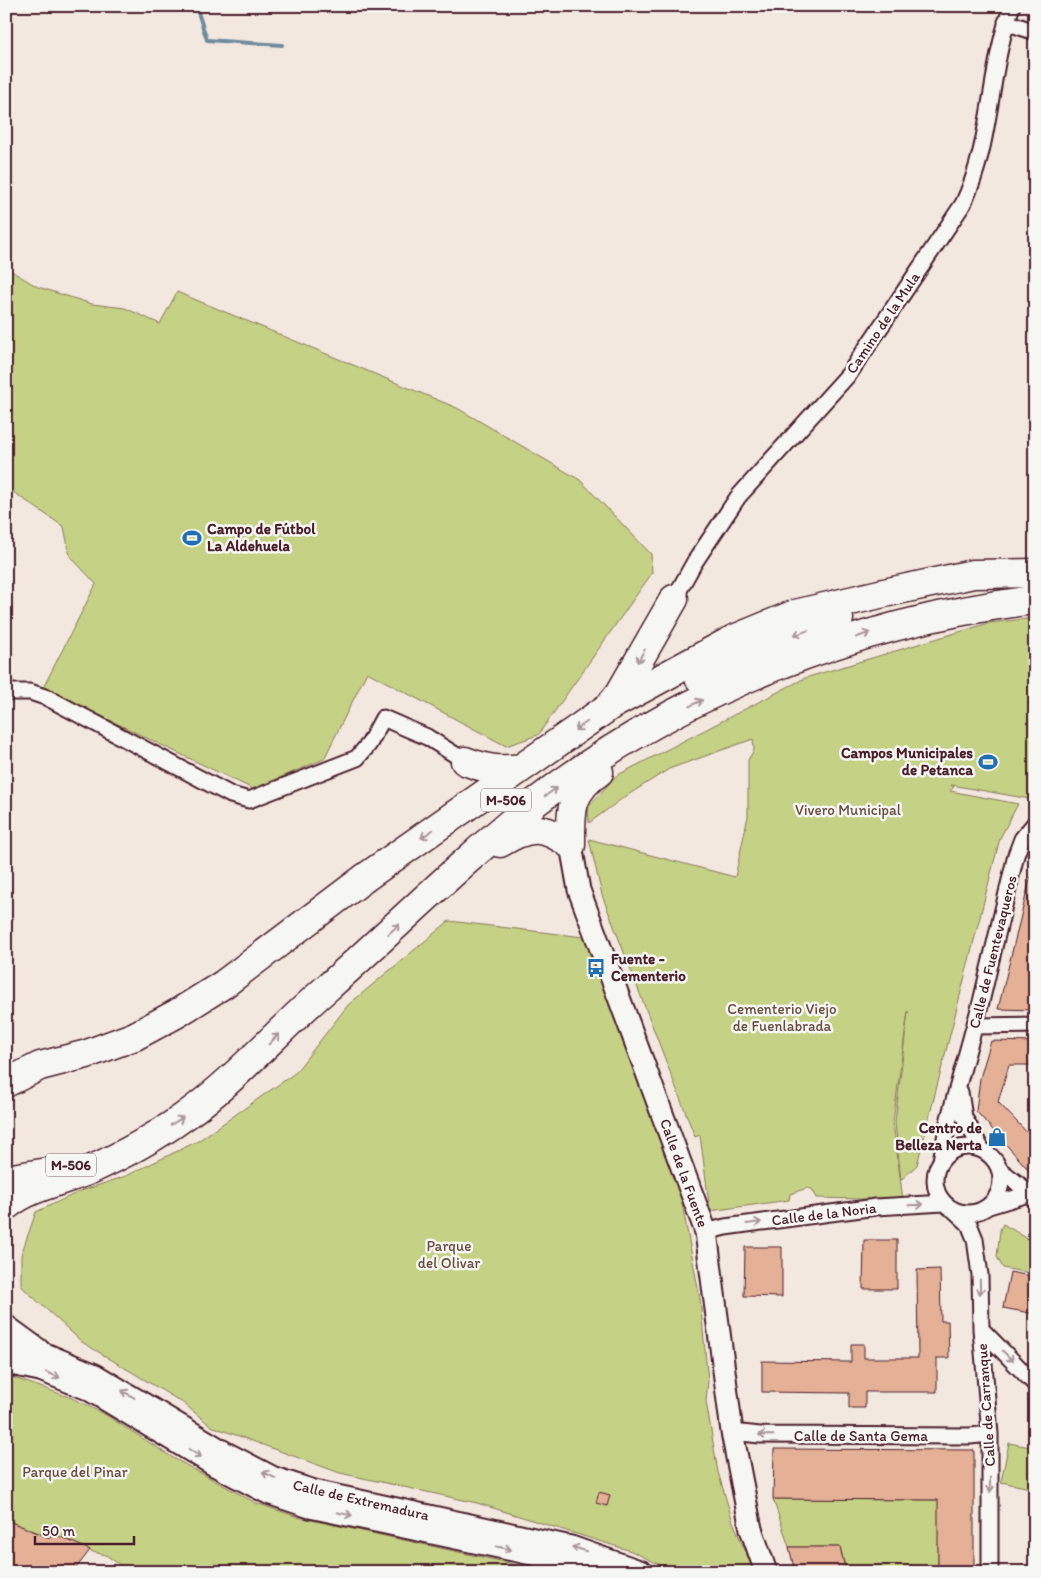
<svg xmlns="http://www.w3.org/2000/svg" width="1041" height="1578" font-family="Itim,sans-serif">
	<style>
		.green { fill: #c5d184; stroke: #887858 }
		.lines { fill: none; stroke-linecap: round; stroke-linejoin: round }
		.stream { stroke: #6f8c9c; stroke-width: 4 }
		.building { fill: #e4b096; stroke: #4a1f2b }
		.street-casing { stroke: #4a1f2b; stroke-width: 19 }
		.secondary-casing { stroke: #4a1f2b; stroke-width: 25 }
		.highway-casing { stroke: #4a1f2b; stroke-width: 31 }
		.street { stroke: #f6f6f2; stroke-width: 15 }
		.secondary { stroke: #f6f6f2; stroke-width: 21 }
		.highway { stroke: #f6f6f2; stroke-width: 28 }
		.oneway { stroke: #a99598 }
		.labels { text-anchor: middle; stroke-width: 5; stroke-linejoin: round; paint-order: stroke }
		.shield { fill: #f6f6f2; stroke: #7e6067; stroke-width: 1 }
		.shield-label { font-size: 14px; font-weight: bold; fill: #4a1f2b }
		.street-label { font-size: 15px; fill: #4a1f2b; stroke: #f6f6f2 }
		.poi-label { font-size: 15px; font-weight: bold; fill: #4a1f2b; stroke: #f6f6f2; text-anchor: start }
		.park-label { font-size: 15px; fill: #694c41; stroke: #f6f6f2 }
	</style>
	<rect width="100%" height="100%" fill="#f2e8e0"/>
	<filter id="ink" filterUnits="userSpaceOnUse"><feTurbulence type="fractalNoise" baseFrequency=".02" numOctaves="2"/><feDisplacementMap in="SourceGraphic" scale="10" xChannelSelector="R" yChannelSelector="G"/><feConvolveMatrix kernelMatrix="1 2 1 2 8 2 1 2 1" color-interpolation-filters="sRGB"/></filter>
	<g filter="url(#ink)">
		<!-- green -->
		<path class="green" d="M6,268l32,19 54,17 33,4 35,16 17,-32 280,116 123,72 71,74 1,19 -114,162 -32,11 -139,-74 -43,87 -71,30 -210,-101 53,-104 -26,-28 -6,-29 -58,-40z
			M1035,618v178l-5,3 -79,-14 3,2 -4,4 68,13 -18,34 -83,327 -16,15 -6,-58 13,-111 -15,111 10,78 -86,-2 -5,-9 -5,-1 -17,6 -1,6 -79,11 -10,-76 -5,2 -93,-242 -13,-56 146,38 13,-61v-56l6,-10 -1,-11 -84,30 -46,29 -34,25 -1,-16 28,-31 189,-98 184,-55z
			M449,921l135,16 59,154 38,107 19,101 8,82 -2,20 12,71 15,50 21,50h-79l-44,-21 -154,-48 -137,-30 -129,-47 -28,-23 -101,-61 -61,-56v-31l15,-43 45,-21 45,-15 72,-35 97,-68 53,-68z
			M1003,1224l32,19v31l-32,-6 -6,-11 3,-27z
			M6,1375l66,23 34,17 69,44 81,44 42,14 211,46 20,9h-399l-24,-17 -13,-3 -43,-20 -3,4 -41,-16z
			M1009,1443l26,5v41l-34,-7z
			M773,1499l166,1 -1,69 36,3h-112l-6,-5 -11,-1 -5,-19h-51z"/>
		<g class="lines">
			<!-- stream -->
			<path class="stream" d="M196,6l11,34 75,5"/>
		</g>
		<!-- building -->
		<path class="building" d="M1031,875h4v80l-5,18 5,1v36l-37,-1z
			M991,1041l44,1v23h-26l-11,37 37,39v36l-59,-66 4,-33z
			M864,1240h33v49h-34z
			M745,1247h37v50l-38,-1z
			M940,1269l1,52h7l1,37h-12v34h-72v16h-16v-15l-87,-1v-31l89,1v-18h13v14h54l-1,-88z
			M1010,1272l25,5v37l-32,-6z
			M774,1449l200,1v120l-36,-1v-69l-165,-1z
			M599,1492l11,3 -3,11 -11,-3z
			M6,1520l44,18 2,-5 38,17 -17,22h-67z
			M789,1547h51l6,25h-51z"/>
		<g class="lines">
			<!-- street casing -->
			<g class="street-casing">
				<path id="street" d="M1006,22l29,10
					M674,599l20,-36 44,-66 111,-123 114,-170c30,-63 25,-133 49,-198
					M6,692h24l18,6 183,97 18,5 108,-42 12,-14 14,-26 44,19 38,24
					M975,1026l60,-1
					M960,1092l4,25 18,33
					M935 1180a33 33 0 1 1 66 0a33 33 0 1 1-66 0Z
					M941,1161l7,-39 33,-120 35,-147 6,-16 13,-16
					M1000,1170l30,23 4,6
					M989,1206l46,-14
					M955,1211l14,13 6,15 5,36 1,54 9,105v138
					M706,1232l19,-5 151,-20 68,-4
					M981,1329l54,55
					M732,1432l28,3 210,1 20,-2"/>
			</g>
			<!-- secondary casing -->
			<g class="secondary-casing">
				<path id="secondary" d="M571,845l8,45 127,342 26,200 19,97 15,43
					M6,1326l33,24
					M6,1347l39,7 50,21 129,77 50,26 40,13 257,56 71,25
					M6,1363l34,7 48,19 128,77 52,27 42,14 245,52 43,13"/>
			</g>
			<!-- highway casing -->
			<g class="highway-casing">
				<path id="highway" d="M699,678l70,-34 70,-25
					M612,703l8,-10 54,-94
					M465,761c20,8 35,10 56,7
					M500,843c28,-17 43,-19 71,2
					M571,845c0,-33 -2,-53 28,-73
					M6,1083l34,-17 47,-12 48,-18 41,-22 48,-30 142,-107 244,-171 124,-67 61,-25 89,-21 89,-19 62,-1
					M6,1179l42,-7
					M6,1206c25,-20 55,-24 84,-36 33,-15 66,-33 95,-54 52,-37 93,-86 141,-127 70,-62 137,-129 210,-187 141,-109 323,-182 499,-202"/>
			</g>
			<!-- street -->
			<use href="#street" class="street"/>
			<!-- secondary -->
			<use href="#secondary" class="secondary"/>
			<!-- highway -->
			<use href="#highway" class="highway"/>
		</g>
		<!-- one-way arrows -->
		<defs><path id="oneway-shaft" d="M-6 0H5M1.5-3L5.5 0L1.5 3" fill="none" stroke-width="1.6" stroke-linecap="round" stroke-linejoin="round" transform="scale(1.25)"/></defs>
		<g class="oneway">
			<use href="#oneway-shaft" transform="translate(801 633) rotate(160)"/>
			<use href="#oneway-shaft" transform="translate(863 635) rotate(-19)"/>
			<use href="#oneway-shaft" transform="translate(641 656) rotate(120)"/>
			<use href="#oneway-shaft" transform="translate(696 703) rotate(-26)"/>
			<use href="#oneway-shaft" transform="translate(581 726) rotate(145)"/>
			<use href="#oneway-shaft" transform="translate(551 792) rotate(-35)"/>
			<use href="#oneway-shaft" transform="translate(427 834) rotate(145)"/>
			<use href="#oneway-shaft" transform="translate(394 929) rotate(-42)"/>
			<use href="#oneway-shaft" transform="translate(274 1039) rotate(-45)"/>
			<use href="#oneway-shaft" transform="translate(177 1121) rotate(-32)"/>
			<use href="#oneway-shaft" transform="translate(916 1205) rotate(-2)"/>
			<use href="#oneway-shaft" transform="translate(754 1223) rotate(-8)"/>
			<use href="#oneway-shaft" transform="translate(980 1287) rotate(89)"/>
			<use href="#oneway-shaft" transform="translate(1008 1356) rotate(45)"/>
			<use href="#oneway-shaft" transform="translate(53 1375) rotate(22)"/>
			<use href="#oneway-shaft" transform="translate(128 1394) rotate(-149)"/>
			<use href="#oneway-shaft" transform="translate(766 1435) rotate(-179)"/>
			<use href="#oneway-shaft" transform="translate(195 1453) rotate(32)"/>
			<use href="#oneway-shaft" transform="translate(269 1475) rotate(-154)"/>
			<use href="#oneway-shaft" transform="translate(990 1485) rotate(90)"/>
			<use href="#oneway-shaft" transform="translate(345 1514) rotate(12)"/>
			<use href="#oneway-shaft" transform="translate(504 1548) rotate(12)"/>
			<use href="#oneway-shaft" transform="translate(579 1549) rotate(-162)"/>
		</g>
	</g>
	<!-- icons -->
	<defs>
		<g id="stadium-bare" transform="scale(1.5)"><path d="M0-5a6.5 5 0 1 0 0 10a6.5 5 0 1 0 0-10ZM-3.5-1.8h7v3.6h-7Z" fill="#1f6fb2" stroke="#f6f6f2" stroke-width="2.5" paint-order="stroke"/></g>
		<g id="bus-bare" transform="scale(1.5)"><path d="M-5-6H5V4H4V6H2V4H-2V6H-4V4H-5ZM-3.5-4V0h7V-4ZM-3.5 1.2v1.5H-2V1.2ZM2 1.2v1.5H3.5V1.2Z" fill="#1f6fb2" stroke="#f6f6f2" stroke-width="2.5" paint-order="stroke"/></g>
		<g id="shop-bare" transform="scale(1.5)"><path d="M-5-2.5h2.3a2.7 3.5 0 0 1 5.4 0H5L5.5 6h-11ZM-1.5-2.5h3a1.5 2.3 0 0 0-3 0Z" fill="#1f6fb2" stroke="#f6f6f2" stroke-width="2.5" paint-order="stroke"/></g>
	</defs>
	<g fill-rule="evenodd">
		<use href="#stadium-bare" x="192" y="538"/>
		<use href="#stadium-bare" x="988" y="762"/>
		<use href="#bus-bare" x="596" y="968"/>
		<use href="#shop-bare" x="997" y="1137"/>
	</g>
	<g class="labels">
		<!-- shield labels -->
		<g class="shield">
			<rect x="481" y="788.5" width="50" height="23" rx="4"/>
			<rect x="46" y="1153.5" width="50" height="23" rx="4"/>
		</g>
		<g class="shield-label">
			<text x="506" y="805">M-506</text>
			<text x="71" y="1170">M-506</text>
		</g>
		<!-- street labels -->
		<g class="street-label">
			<text transform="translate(883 323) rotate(-56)" y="5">Camino de la Mula</text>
			<text transform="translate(993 952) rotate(-76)" y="5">Calle de Fuentevaqueros</text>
			<text transform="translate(684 1173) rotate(70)" y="5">Calle de la Fuente</text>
			<text transform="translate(824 1214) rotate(-7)" y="5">Calle de la Noria</text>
			<text transform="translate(986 1405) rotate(-94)" y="5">Calle de Carranque</text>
			<text x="861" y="1441">Calle de Santa Gema</text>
			<text transform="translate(361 1500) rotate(13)" y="5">Calle de Extremadura</text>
		</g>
		<!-- poi labels -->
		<g class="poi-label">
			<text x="207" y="534">Campo de Fútbol<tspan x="207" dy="17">La Aldehuela</tspan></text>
			<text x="973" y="758" text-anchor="end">Campos Municipales<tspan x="973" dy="17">de Petanca</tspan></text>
			<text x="611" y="964">Fuente -<tspan x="611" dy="17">Cementerio</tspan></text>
			<text x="982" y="1133" text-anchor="end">Centro de<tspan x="982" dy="17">Belleza Nerta</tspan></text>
		</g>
		<!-- park labels -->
		<g class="park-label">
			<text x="848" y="815">Vivero Municipal</text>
			<text x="782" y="1014">Cementerio Viejo<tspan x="782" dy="17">de Fuenlabrada</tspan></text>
			<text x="449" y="1251">Parque<tspan x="449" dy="17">del Olivar</tspan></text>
			<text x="75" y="1477">Parque del Pinar</text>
		</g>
	</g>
	<!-- margin -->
	<rect width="1041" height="1578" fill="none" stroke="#f6f6f2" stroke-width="25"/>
	<rect x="12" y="12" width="1016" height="1553" fill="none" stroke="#4a1f2b" stroke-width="2" filter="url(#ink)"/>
	<!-- scale -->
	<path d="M35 1536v8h99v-8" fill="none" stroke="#4a1f2b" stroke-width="2.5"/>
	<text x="42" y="1536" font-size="15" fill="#4a1f2b" stroke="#f6f6f2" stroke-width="4" paint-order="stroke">50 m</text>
</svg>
